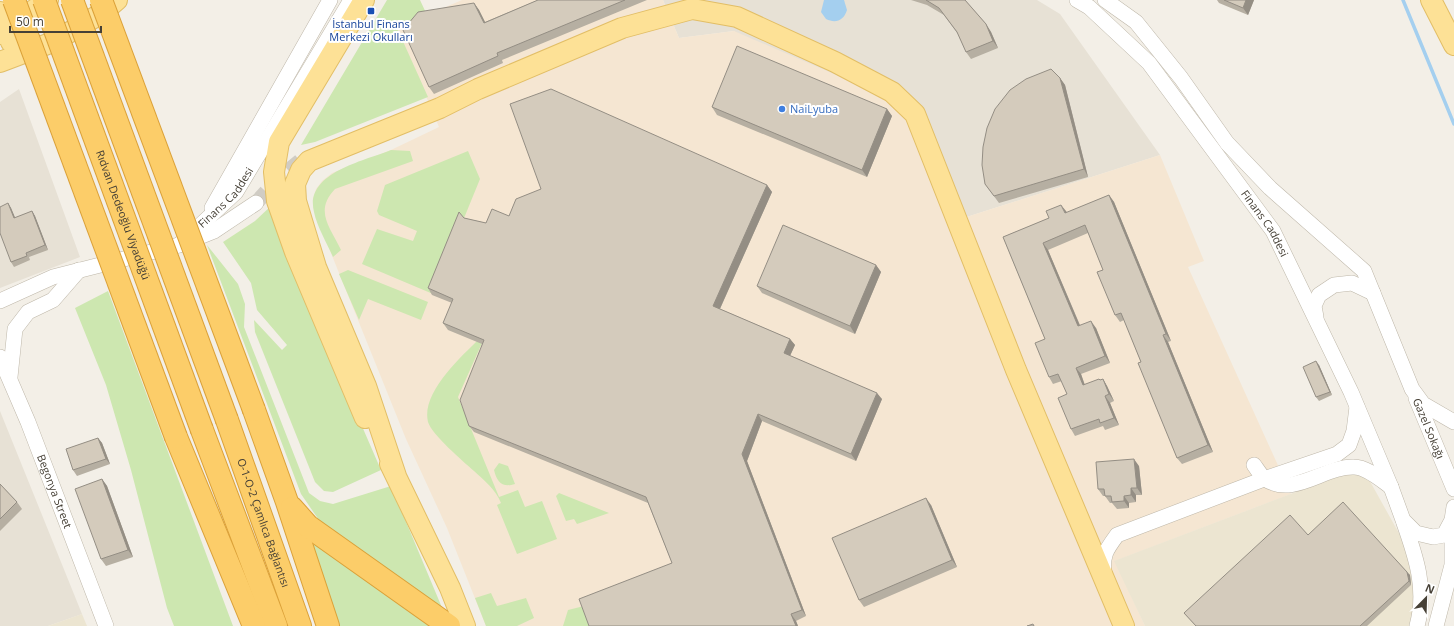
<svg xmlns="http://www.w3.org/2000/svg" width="1454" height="626" font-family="'Open Sans',sans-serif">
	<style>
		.residential { fill: #e7e1d5 }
		.commercial { fill: #f5e6d2 }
		.education { fill: #ece5d1 }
		.green { fill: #cde7b0 }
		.water { fill: #a4cfef }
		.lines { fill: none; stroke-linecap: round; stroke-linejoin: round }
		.stream { stroke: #a4cfef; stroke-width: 3.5 }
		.minor-tunnel { stroke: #d0ccc4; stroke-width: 15; stroke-dasharray: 15 8; stroke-linecap: butt }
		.minor-casing { stroke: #beb7a9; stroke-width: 16 }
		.major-casing { stroke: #e2be66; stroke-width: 22 }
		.highway-casing { stroke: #dba139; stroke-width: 24 }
		.minor { stroke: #fff; stroke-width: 15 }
		.major { stroke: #fde196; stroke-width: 20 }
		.highway { stroke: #fccd69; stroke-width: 22 }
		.highway-bridge-casing { stroke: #dba139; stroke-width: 24; stroke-linecap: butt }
		.highway-bridge { stroke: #fccd69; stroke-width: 22 }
		.wall { fill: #b6afa2 }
		.shaded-wall { fill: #948e84 }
		.building { fill: #d4cbbc; stroke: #948e84 }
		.transit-dot { fill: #1a4fb4; stroke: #fff; stroke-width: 1.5 }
		.shop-dot { fill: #3f7fe0; stroke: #fff; stroke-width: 1.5 }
		.labels { text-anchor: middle; stroke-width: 4; stroke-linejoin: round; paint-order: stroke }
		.transit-label { font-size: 11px; fill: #164399; stroke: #fff }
		.shop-label { font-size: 11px; fill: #366cbe; stroke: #fff; text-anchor: start }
		.street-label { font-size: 11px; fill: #464036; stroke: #fff }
	</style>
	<rect width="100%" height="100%" fill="#f3efe7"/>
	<!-- residential -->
	<path class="residential" d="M663,0h374l23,14 100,141 -206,66 -220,-190 -55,7z
		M19,89l61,168 -80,31v-186z
		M0,411l82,203 -34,12h-48z"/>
	<!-- commercial -->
	<path class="commercial" d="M462,0h201l16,38 55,-7 149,64 25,17 46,109 206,-66 44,106 -16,6 103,227 -176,67 30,65h-659l-39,-98 -41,-89 -92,-228 -1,-12 3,-10 6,-8 10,-8 59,-23 48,-23 -42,-99z"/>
	<!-- education -->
	<path class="education" d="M1362,467l53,95 -2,64h-268l-31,-65z
		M82,614l5,12h-39z"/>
	<!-- green -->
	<path class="green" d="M387,0h33l7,15 -30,13 31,69 -113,45 -14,3z
		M391,150l19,1 3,10 -78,28c-21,22 -5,38 6,61l-8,7c-6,-14 -16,-30 -19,-45 -10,-39 50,-51 77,-62z
		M468,151l12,28 -47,115 -71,-30 15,-35 36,12 4,-10 -38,-16 -2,-4 8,-26z
		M272,205l66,166 43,99 -48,22 -9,-1 -9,-9 -60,-150 -1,-12 28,30 5,-5 -30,-35 -6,-27 -28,-41 32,-21z
		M207,245l31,39 7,20 -1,23 65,166 11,8 13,3 58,-18 52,124 -122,-87 -20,-29z
		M348,270l80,32 -7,18 -53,-21 -9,21 -20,-46z
		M108,291l125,335h-59l-7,-18 -36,-138 -25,-85 -31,-77z
		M479,339l3,4 -24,54 41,100 19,-7 7,17 17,-6 15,38 -40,15 -20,-49 4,-2c-5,-13 -17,-23 -27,-32 -11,-10 -42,-36 -46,-49 -7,-29 32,-64 51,-83z
		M499,463l9,3 7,18c-13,4 -18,-2 -21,-14z
		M559,493l50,20 -32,11 -3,-5 -8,2 -10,-25z
		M309,539l120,87h-92z
		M491,593l6,13 29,-8 8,20 -17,8h-31l-11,-28z
		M584,606l7,20h-28l5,-16z"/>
	<!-- water -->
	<path class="water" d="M824,0h20l3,10c-3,10 -11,14 -21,9l-5,-7z"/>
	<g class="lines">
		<!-- stream -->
		<path class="stream" d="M1403,0l51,124"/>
		<!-- minor-tunnel -->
		<path class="minor-tunnel" d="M256,203l21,-23 29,-24"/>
		<!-- minor casing -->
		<g class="minor-casing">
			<g id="minor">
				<path id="s1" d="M1077,0l12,7 60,56 124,168 78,161 40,95 12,33 13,13 17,4 11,-2 8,-15 2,-13"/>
				<path d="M1105,0l31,22 45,56 46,65 43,45 94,83 48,118 11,15 31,18"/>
				<path d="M212,208l118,-208"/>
				<path id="s2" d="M179,245l57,-53 115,-192"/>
				<path d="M0,301l53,-24 126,-32 35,-14 42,-28"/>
				<path d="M1316,317l-2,-11 5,-11 15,-10 18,-2 21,10"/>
				<path id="s3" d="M0,357l28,65 78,204"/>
				<path d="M10,377l5,-48 13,-17 25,-12 26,-30"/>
				<path id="s4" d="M1416,398l38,91"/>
				<path d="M1254,465c3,4 7,11 11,14 29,19 59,-13 89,-12 13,0 27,13 37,20"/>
				<path d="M1404,523c12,34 23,66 13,103"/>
				<path d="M1104,574c-2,-19 2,-24 13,-39l147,-56 73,-25 12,-9 5,-14 3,-24"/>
				<path d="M1436,626l16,-61v-42"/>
			</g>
		</g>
		<!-- major casing -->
		<g class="major-casing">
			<path id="major" d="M364,0l-85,142 -5,30 3,29 18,51 70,166
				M1431,0l23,45
				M0,12l11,30
				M0,34l48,-34
				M0,62l53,-20 49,-29 15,-13
				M390,464l60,124 15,38
				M396,476l-30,-90 -50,-119 -20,-66 -1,-17 6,-14 8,-9 131,-53 38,-19 144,-61 70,-19 45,8 98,45 57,30 23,22 101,256 108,256"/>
		</g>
		<!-- highway casing -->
		<g class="highway-casing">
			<g id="highway">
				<path d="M254,410l33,92 41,124"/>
				<path id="s5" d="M227,420l73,206"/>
				<path d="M202,430l74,196"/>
				<path d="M176,437l78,189"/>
				<path d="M292,508l16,18 141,100"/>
			</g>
		</g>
		<!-- minor -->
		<use href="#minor" class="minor"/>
		<!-- major -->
		<use href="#major" class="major"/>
		<!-- highway -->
		<use href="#highway" class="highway"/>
		<!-- highway-bridge casing -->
		<g class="highway-bridge-casing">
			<g id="highway-bridge">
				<path d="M14,0l162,437"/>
				<path id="s6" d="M44,0l158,430"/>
				<path d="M72,0l155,420"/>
				<path d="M101,0l153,410"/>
			</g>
		</g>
		<!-- highway-bridge -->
		<use href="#highway-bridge" class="highway-bridge"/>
	</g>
	<!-- wall -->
	<path class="wall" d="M538,0h109l-145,60 1,3 -69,31 -5,-7 45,-84 5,7 6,12z
		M911,0h54l21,24 5,8 7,16 -27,11 -5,-7 -8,-18 -14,-19 -17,-10z
		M1217,0h37l-6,15 -29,-12z
		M1060,78l5,7 23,92 -89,26 -14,-19z
		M712,107l175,2 5,7 -25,61 -150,-62z
		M767,185l5,7 -52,117 70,30 5,6 -5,11 92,43 -26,62 -94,-40 -15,40 59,155 -10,5 2,5h-209l83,-63 -24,-60 -174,-71 -5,-6 13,-82 -34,-14 -5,-7 9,-20 -20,-8 -4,-7 36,-70 22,5 23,-7 32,-27z
		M1109,195l5,7 57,139 -3,1 45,110 -31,12 -5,-6 -36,-96 -17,-42 -4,2 -5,-7 -12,-45 -15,-37 -40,17 32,75 16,3 14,35 -29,11 4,11 18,-6 4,7 7,15 -4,2 9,22 -14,5 -2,-4 -28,10 -4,-7 -4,-35 -5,-13 -9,3 -4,-7 -4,-38 -42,-102 63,-26 1,2z
		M8,203l3,5 4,10 17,-7 3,5 13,34 -19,7 1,3 -16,7 -3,-5z
		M876,265l5,7 -26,62 -93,-41 -5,-7z
		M1319,365l13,30 -13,6 -3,-4z
		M98,438l4,5 8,21 -33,12 -4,-6z
		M1139,466l3,29h-6v7l-7,1v5l-12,1 -5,-6h-2l-5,-7h-2l-5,-7z
		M102,479l5,7 26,71 -27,9 -5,-7z
		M0,484l17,18 5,7 -22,22z
		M931,505l26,62 -93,40 -5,-7z
		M1308,535l99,37 3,3 1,10 -44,41h-171l-12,-13z"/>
	<!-- shaded-wall -->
	<path class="shaded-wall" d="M1246,0h8l-6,15 -5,-7z
		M474,3l5,7 10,20 -5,-7z
		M986,24l5,8 7,16 -5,-7z
		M1060,78l5,7 23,92 -4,-8z
		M887,109l5,7 -25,61 -5,-7z
		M767,185l5,7 -54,121 -5,-7z
		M1109,195l5,7 57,139 -5,-7z
		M8,203l3,5 6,14 -3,-4z
		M1061,205l5,6 4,9 -5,-7z
		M32,211l3,5 13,34 -3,-5z
		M1043,243l5,7 35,83 -5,-7z
		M876,265l5,7 -26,62 -5,-8z
		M1091,321l5,7 14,35 -5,-7z
		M1163,335l5,7 45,110 -5,-7z
		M790,339l5,6 -7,15 -4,-7z
		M1316,361l3,4 13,30 -2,-3z
		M1076,368l5,6 6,18 -4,-7z
		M1103,379l4,7 7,15 -5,-7z
		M877,393l5,6 -26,62 -5,-7z
		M1105,396l5,7 9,22 -5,-7z
		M758,414l4,7 -15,40 59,155 -4,-6 -60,-156z
		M98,438l4,5 8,21 -4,-5z
		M1134,459l5,7 3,29 -5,-7z
		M102,479l5,7 26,71 -5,-7z
		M1131,488l5,7v7l-5,-7z
		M1124,496l5,7v5l-5,-7z
		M926,498l5,7 26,62 -5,-7z
		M1407,572l3,3 1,10 -2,-4z
		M791,614l5,7 2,5h-2z"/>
	<!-- building -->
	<path class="building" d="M538,0h87l-128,53 1,3 -69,31 -26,-57 15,-18 56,-9 10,20z
		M926,0h39l21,24 7,17 -27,11 -9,-20 -18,-24z
		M1224,0h22l-3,8z
		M737,46l150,63 -25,61 -150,-63z
		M1051,69l9,9 24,91 -90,27 -9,-12 -3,-19 1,-18 4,-19 8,-19 15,-19 16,-11z
		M551,89l216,96 -54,121 77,33 -6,14 93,40 -26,61 -93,-40 -16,40 60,156 -11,4 5,12h-207l-10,-27 93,-36 -26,-66 -177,-71 -9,-26 24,-60 -41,-17 10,-24 -25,-11 31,-76 5,6 22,5 6,-14 17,7 7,-17 25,-10 -31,-85z
		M1109,195l57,139 -3,1 45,110 -31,13 -39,-95 3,-1 -20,-49 -6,2 -18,-43 6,-2 -18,-45 -42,18 35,83 13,-5 14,35 -29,12 7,17 16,-6 1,1 3,-1 6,15 -4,2 9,22 -14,5 -1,-4 -28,10 -13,-31 9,-4 -9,-20 -9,3 -14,-34 10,-4 -42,-102 46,-19 -3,-7 15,-6 4,8z
		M8,203l6,15 18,-7 13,34 -19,8 1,3 -16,6 -11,-29v-26z
		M783,225l93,40 -26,61 -93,-40z
		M1316,361l14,31 -14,5 -13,-30z
		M98,438l8,21 -33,11 -7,-21z
		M1134,459l3,29h-6v7l-7,1v5l-12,1 -1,-6h-6l-1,-7h-6l-2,-27z
		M102,479l26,71 -27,9 -26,-70z
		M0,484l17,18 -17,17z
		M926,498l26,62 -93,40 -27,-62z
		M1343,502l64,70 2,9 -49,45h-164l-12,-13 106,-98 18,20z
		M1033,624l1,2h-7z"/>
	<!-- markers -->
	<rect class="transit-dot" x="367" y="7" width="8" height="8" rx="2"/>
	<circle class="shop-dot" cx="782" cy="109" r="4"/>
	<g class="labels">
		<!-- transit labels -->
		<g class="transit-label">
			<text x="371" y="28">İstanbul Finans<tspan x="371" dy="13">Merkezi Okulları</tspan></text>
		</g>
		<!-- shop labels -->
		<g class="shop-label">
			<text x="790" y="113">NaiLyuba</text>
		</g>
		<!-- street labels -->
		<g class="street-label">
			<text dy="4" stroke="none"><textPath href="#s2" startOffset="67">Finans Caddesi</textPath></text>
			<text dy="4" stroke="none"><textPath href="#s6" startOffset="229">Rıdvan Dedeoğlu Viyadüğü</textPath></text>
			<text dy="4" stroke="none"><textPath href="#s1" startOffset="294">Finans Caddesi</textPath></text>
			<text dy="4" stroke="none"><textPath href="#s4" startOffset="33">Gazel Sokağı</textPath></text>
			<text dy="4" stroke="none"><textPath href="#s3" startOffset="145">Begonya Street</textPath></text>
			<text dy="4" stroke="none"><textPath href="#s5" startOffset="109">O-1-O-2 Çamlıca Bağlantısı</textPath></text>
		</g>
	</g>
	<!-- north arrow -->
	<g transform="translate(1426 598) rotate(23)" stroke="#ffffff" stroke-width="3" paint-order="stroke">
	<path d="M0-3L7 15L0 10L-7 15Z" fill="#464036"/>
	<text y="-6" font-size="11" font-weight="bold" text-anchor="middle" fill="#464036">N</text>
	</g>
	<!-- scale -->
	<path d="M10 26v6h91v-6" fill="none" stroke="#464036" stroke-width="2"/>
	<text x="16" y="26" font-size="12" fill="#464036" stroke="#ffffff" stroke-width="3" paint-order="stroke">50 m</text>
</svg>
